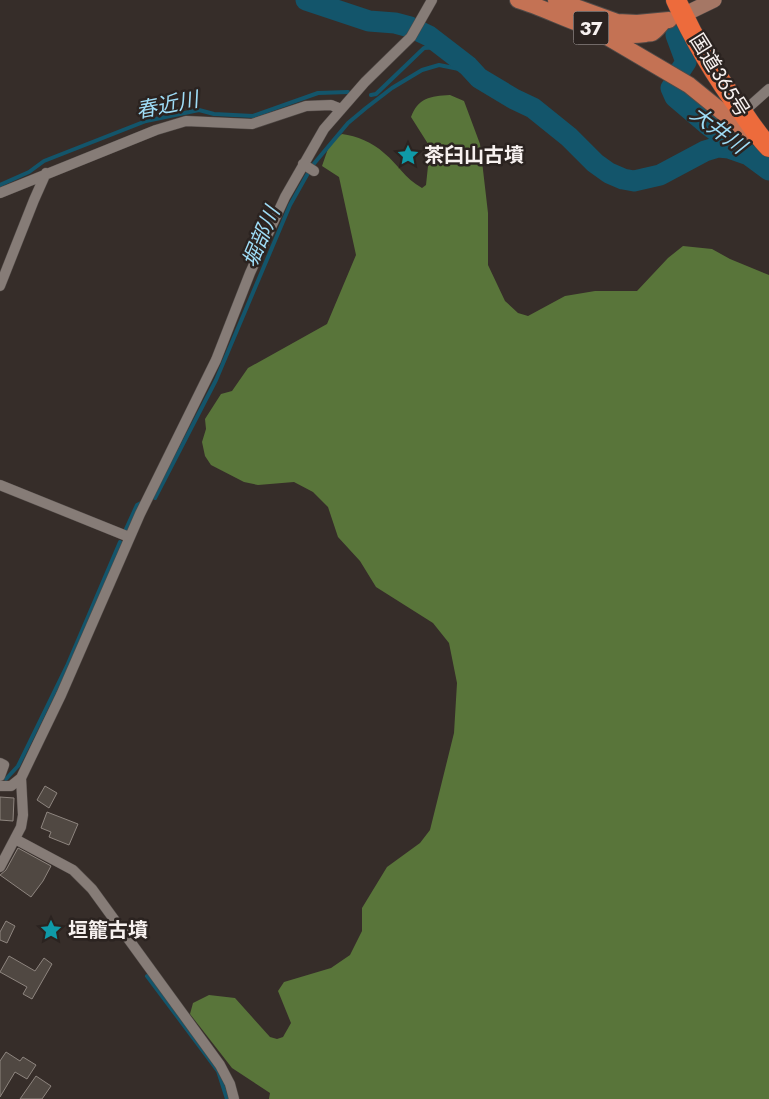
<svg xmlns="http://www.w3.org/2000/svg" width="769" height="1099" font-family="Jost,'Noto Sans JP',sans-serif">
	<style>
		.forest { fill: #59753a }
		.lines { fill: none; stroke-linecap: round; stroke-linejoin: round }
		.stream { stroke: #13556b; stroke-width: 4 }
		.river { stroke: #13556b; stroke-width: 21 }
		.building { fill: #504842; stroke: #8e857f }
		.street-casing { stroke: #514a47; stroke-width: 11 }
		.secondary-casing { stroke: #514a47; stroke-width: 16 }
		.primary-casing { stroke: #514a47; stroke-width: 18 }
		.highway-casing { stroke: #514a47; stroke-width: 21 }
		.street { stroke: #867c77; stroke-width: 10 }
		.secondary { stroke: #a57765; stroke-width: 15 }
		.primary { stroke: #c47254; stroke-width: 16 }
		.highway { stroke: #ed6b3c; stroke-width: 20 }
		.labels { text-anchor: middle; stroke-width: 5; stroke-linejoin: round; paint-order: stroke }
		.shield { fill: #2b2320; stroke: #bab3b1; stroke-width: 1 }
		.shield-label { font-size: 19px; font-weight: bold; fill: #f7f1ef }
		.street-label { font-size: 20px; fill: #f7f1ef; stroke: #2b2320 }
		.poi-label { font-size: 20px; font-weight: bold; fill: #f7f1ef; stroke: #2b2320; text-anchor: start }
		.water-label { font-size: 21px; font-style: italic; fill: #9edcf6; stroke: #2b2320 }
	</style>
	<rect width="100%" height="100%" fill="#362d29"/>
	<!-- forest -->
	<path class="forest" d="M450,95l14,6 16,43 8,69v52l17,36 13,12 10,3 37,-20 30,-5h42l31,-33 15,-12 29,3 18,10 39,16v824h-500l1,-6 -38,-25 -42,-54 3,-11 16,-8 26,3 35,39 7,2 6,-2 8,-14 -13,-32 6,-9 47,-14 19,-13 12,-24v-23l25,-41 33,-24 10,-13 24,-97 3,-50 -8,-40 -16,-20 -57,-36 -16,-26 -22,-24 -10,-30 -15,-15 -19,-10 -36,3 -14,-3 -33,-17 -6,-9 -3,-14 4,-13 -1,-10 16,-25 11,-3 16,-23 79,-44 29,-69 -17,-78 -17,-11 8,-23 12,-9c15,2 30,8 42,19 15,12 20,25 38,35l4,-3 4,-38 -19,-30c7,-19 19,-21 39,-22z"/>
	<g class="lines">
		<!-- stream -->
		<path class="stream" d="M371,95l5,-1 48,-46 18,-1
			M0,185l29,-13 15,-11 102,-40 53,-11 15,4 39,2 65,-23 30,-1
			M155,498l61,-118 74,-175 22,-39 36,-43 18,-15 26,-20 30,-18 17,-5 25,5 4,-4
			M126,529l11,-24 4,-2
			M6,779l12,-13 49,-100 53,-124
			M147,976l71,95 9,28"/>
		<!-- river -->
		<path class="river" d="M306,0l63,21 26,2 15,4 19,9 39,30 11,12 35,21 19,9 36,29 26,26 14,10 14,6 11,2 26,-6 45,-24 13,-4 11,1 20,7
			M676,35l10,27 -6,9
			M671,88l4,9 33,28 61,45"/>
	</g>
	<!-- building -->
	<path class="building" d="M45,786l12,7 -8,15 -12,-8z
		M0,797l14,1 -1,23 -13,-1z
		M47,812l31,12 -9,21 -20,-8 2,-5 -10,-4z
		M18,848l33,18 -8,15 -12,16 -31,-22 6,-5z
		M6,921l9,5 -8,17 -7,-3v-8z
		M9,956l26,15 9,-13 8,6 -20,35 -9,-5 4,-7 -27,-15z
		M6,1052l14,9 3,-4 13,8 -9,14 -12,-7 -15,25v-36z
		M36,1076l15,10 -9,13h-22z"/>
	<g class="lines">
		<!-- street casing -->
		<g class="street-casing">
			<path id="street" d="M742,113l27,-24
				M303,164l11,7
				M0,193l156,-63 30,-9 66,3 54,-18 25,-1 10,4
				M0,286l34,-86 12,-27
				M0,485l129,52
				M0,763l4,2 -4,11
				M0,786h11l10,-8 40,-83 79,-181 76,-154 34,-87 35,-76 39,-68 41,-47 46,-45 21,-37
				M15,839l58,31 19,19 128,176 10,19 4,15
				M0,867l21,-40 2,-12 -2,-37"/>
		</g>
		<!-- secondary casing -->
		<g class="secondary-casing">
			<path id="secondary" d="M683,15l31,-15"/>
		</g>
		<!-- primary casing -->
		<g class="primary-casing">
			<path id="primary" d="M518,0c41,12 83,41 127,34 2,-1 5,0 7,-1 4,-2 8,-8 11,-11
				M556,0l61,22 20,1 32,-3
				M592,28l97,57 48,39 21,13"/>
		</g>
		<!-- highway casing -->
		<g class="highway-casing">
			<path id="highway" d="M676,0c18,40 41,78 67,113 8,12 16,24 26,34"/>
		</g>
		<!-- street -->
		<use href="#street" class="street"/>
		<!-- secondary -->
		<use href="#secondary" class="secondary"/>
		<!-- primary -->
		<use href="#primary" class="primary"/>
		<!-- highway -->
		<use href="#highway" class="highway"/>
	</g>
	<!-- icons -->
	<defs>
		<g id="sight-bare" transform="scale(1.725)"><path d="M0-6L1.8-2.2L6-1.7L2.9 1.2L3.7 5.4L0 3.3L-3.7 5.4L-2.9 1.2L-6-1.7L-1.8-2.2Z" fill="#0f9aa8" stroke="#2b2320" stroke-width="2.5" paint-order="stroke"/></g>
	</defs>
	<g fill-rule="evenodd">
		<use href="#sight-bare" x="408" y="155"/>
		<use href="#sight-bare" x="51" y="930"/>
	</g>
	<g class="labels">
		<!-- shield labels -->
		<rect class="shield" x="573.5" y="11.5" width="35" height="33" rx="4"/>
		<g class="shield-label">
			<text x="591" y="35">37</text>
		</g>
		<!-- street labels -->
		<g class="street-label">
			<text transform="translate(720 75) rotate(58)" y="7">国道365号</text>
		</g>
		<!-- poi labels -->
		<g class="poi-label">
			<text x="424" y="162">茶臼山古墳</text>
			<text x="68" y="937">垣籠古墳</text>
		</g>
		<!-- water labels -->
		<g class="water-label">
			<text transform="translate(167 105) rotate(-11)" y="7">春近川</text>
			<text transform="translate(718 130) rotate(37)" y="7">大井川</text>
			<text transform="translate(261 237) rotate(-67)" y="7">堀部川</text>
		</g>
	</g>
</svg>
